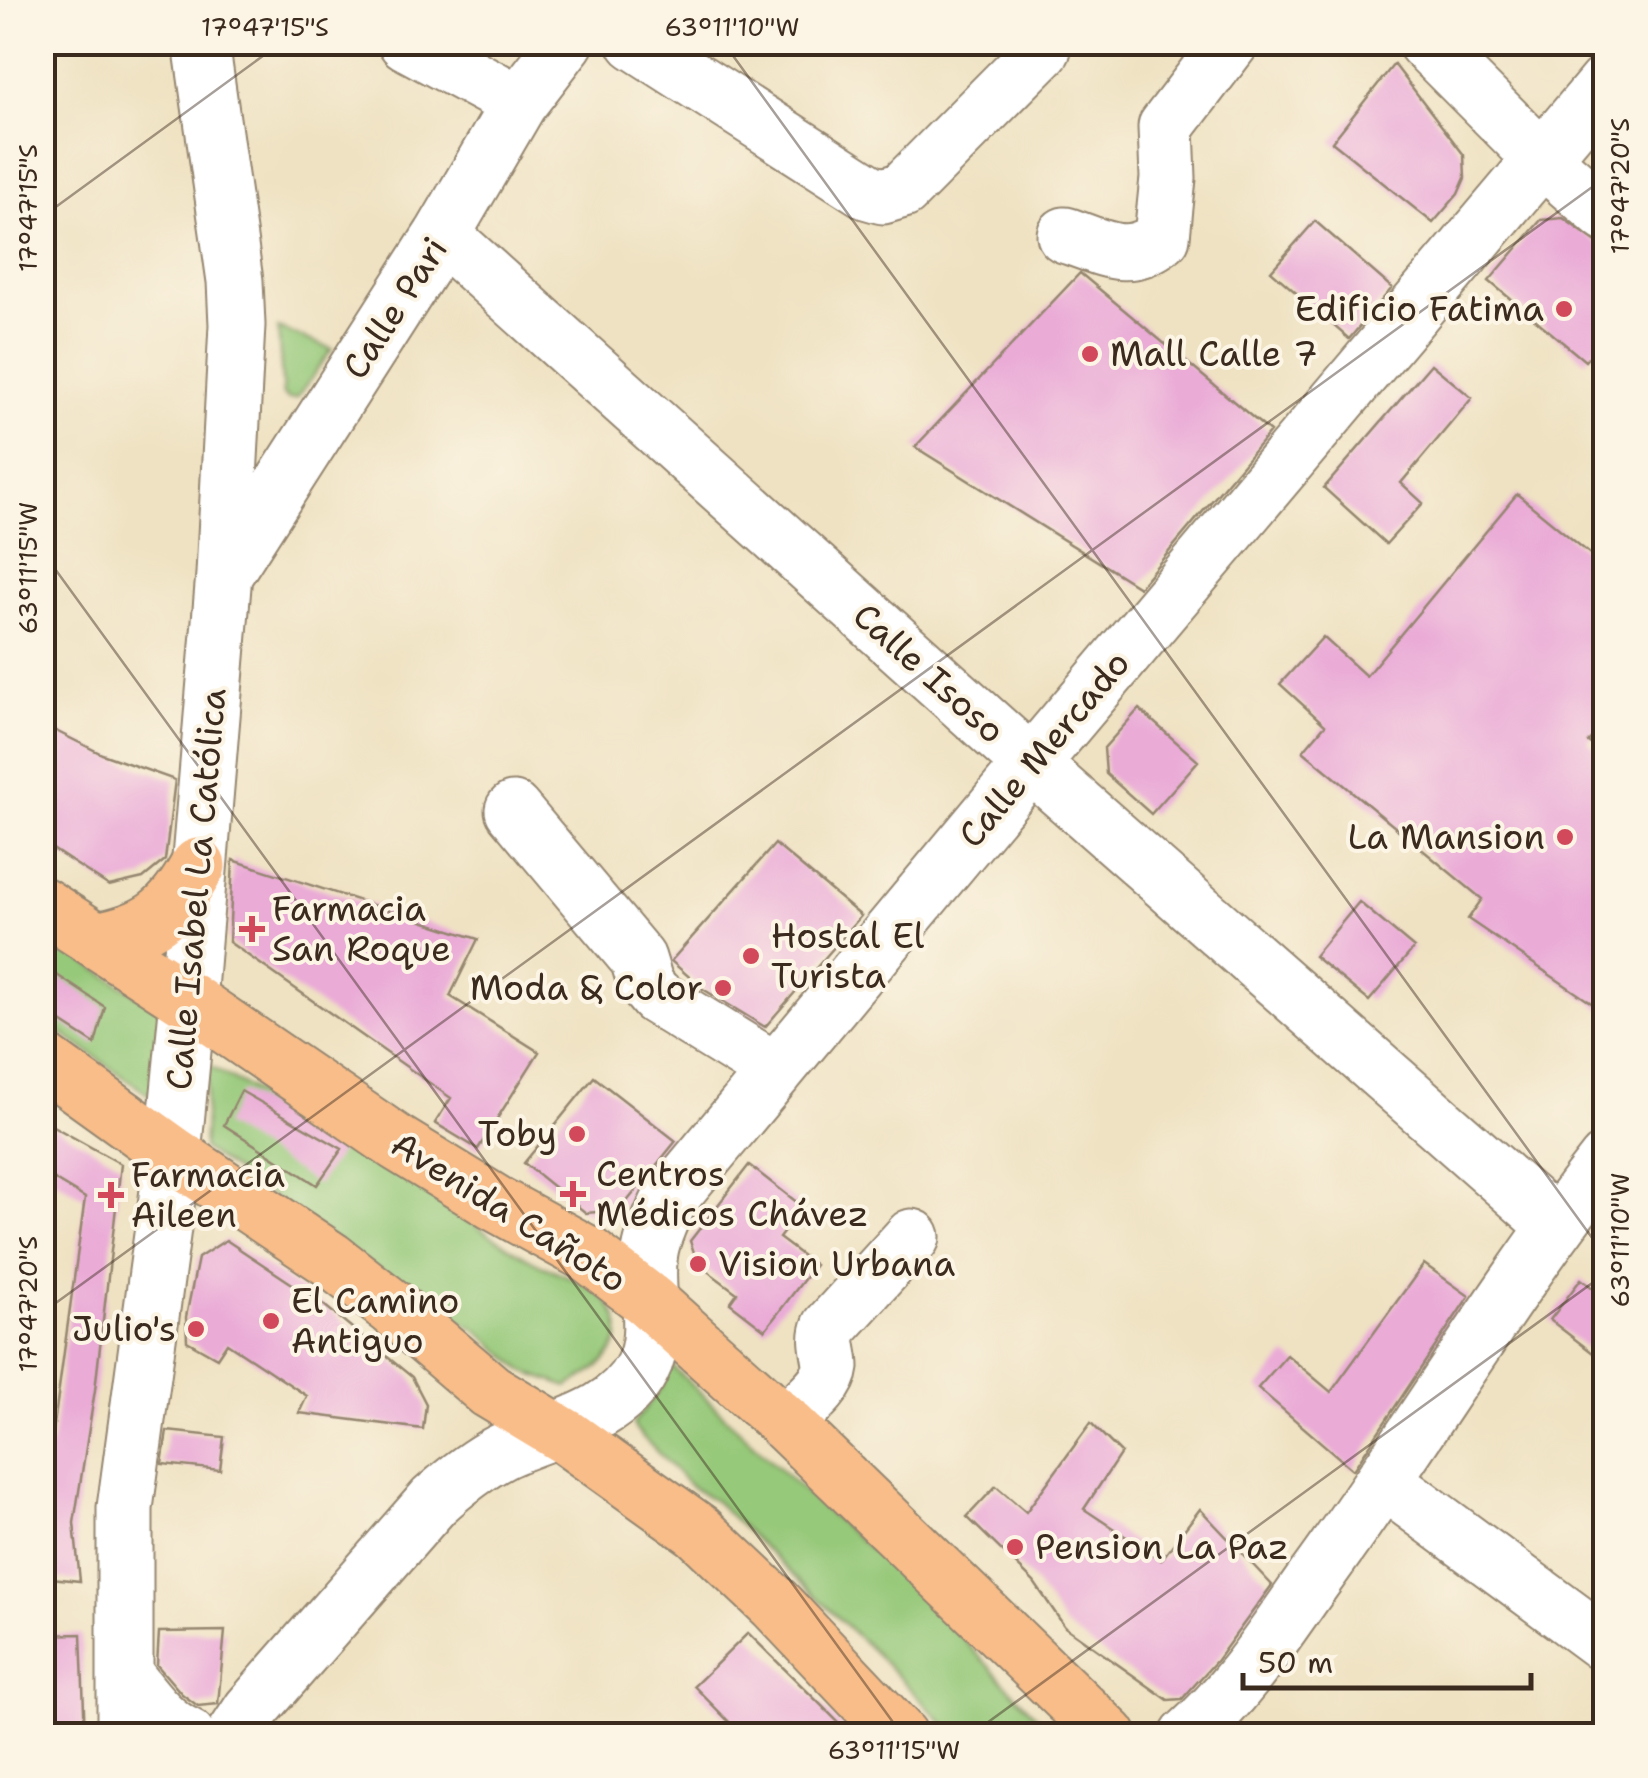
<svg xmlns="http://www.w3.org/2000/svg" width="1648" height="1778" font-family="'Shantell Sans',sans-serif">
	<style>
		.green { fill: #97c97a; stroke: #697a4c; stroke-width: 2.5 }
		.building { fill: #eaabd7 }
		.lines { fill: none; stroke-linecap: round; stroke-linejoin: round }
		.minor-casing { stroke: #958670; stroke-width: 59 }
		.major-casing { stroke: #958670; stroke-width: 59 }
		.minor { stroke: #fff; stroke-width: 55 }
		.major { stroke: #f8bd89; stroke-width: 55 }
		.ticks { fill: none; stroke: #3b2a1e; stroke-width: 2.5; stroke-opacity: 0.45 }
		.poi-dot { fill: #d1495b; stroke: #fcf5e5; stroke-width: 4 }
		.labels { text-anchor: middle; stroke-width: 8; stroke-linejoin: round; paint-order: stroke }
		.street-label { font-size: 35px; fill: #3b2a1e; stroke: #fcf5e5 }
		.poi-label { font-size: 35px; fill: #3b2a1e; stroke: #fcf5e5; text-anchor: start }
		.neatline { fill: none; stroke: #3b2a1e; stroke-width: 4 }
		.ticks-label { font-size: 25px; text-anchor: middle; fill: #3b2a1e }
	</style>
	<rect width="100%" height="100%" fill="#fcf5e5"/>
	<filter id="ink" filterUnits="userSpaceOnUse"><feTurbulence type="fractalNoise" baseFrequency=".01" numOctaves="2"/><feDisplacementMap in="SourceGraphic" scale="20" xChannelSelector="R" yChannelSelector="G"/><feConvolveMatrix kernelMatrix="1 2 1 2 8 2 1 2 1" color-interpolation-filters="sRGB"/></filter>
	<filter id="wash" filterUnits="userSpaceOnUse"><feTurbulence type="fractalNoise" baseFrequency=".0048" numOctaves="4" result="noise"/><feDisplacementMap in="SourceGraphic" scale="40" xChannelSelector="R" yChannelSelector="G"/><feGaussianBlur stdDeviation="2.25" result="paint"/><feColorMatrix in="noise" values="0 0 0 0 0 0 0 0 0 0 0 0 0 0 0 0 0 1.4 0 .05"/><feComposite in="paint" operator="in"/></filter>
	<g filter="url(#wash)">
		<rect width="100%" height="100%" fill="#efe2c2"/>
		<!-- green -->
		<path class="green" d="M278,328l54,21 -35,49 -8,1 -6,-4z
			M42,935l119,75 -9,87 -109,-77z
			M208,1065c72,42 147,81 218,125 23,15 45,34 69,48 17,10 34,23 53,30 24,10 54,19 67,46 17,35 -23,60 -48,73l-42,-15 -48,-42 -43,-24 -69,-45 -162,-112z
			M670,1364l116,111 133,118 135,142h-99l-79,-81 -160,-152 -25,-15 -55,-57 -3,-6 30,-39z"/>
		<g id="blocks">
			<!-- building -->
			<path class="building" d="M1394,64l70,91 1,23 -7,16 -25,29 -101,-81z
				M1563,218l43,31v88l-21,24 -96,-80 52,-61z
				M1315,221l77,67 -43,51 -78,-68z
				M1080,273l190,159 -131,155 -224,-140z
				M1431,364l41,34 -71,85 22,20 -37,41 -62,-56z
				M1517,494l89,73v154l-18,21 18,13v258l-138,-94 14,-20 -179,-148 22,-26 -45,-41 43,-47 43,39z
				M1139,709l59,52 -47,53 -45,-40 -2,-26z
				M42,724l60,30 73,26 -10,80 -22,18 -34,8 -67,-44z
				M775,844l86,72 -96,111 -62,-38 -32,-28z
				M233,860l245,79 -28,57 89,56 -61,97 -43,-26 16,-25 -222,-156z
				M1359,902l55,46 -45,53 -55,-45z
				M42,965l63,42 -10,37 -53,-34z
				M594,1077l82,64 -56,69 -34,3 -62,-50z
				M241,1091l101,58 -25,36 -93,-60z
				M42,1120l79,44 -26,226 -21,133 6,58 -38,-4v-145l9,15 34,-249 -43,-26z
				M749,1165l54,42 -24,31 36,27 -50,65 -35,-27 7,-10 -39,-29 -8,-23z
				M226,1240l98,65 88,72 14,27 -3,25 -124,-16 8,-17 -80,-53 -10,15 -30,-17 -1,-24 12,-59z
				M1424,1264l45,32 -116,174 -95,-82 29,-33 44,37z
				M1581,1279l25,19v65l-56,-43z
				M1091,1423l30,30 -37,56 77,51 39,-51 72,76 -55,75 -35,39 -14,1 -103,-73 -31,-45 -67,-65 29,-31 30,26z
				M167,1431l57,6 -4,33 -58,-6z
				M225,1631l-7,73 -20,2 -16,-12 -25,-29 2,-33z
				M748,1633l62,61 42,42h-109l-49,-50z
				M81,1634l4,102h-43v-101z"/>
		</g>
	</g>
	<g filter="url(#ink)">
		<use href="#blocks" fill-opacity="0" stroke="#958670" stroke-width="2.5"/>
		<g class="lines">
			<!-- minor casing -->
			<g class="minor-casing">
				<path id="minor" d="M406,42l113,61
					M635,42l234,150 14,4 20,-6 140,-141
					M1425,42l117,117 64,55
					M442,235l589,529 524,461
					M1065,235c38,12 63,30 97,2l6,-59 -2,-51 65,-85
					M227,570l215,-335 77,-132 47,-61
					M513,810l125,149 8,26 10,12 120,74
					M785,1423c13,-14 44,-36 46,-56 0,-14 -7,-26 -1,-40l82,-90
					M1385,1482l221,163
					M125,1675c18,22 36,49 63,61
					M125,1736v-228l48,-354 16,-165 35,-415 13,-249 -2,-44 -34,-239
					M234,1736l17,-26 183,-209c21,-19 42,-36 67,-49 49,-24 114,-32 141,-84 19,-37 0,-83 9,-121 4,-17 12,-34 20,-50l360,-433 575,-681
					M1188,1736c52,-46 89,-105 129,-161 99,-136 185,-282 289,-414"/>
			</g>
			<!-- major casing -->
			<g class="major-casing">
				<path id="major" d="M42,905l145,94 210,144 98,60 93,51 61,47 136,122 324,313
					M96,940c54,-10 76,-26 102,-74
					M42,1060l131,94 157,105 63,49 97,83 78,47 130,93 77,73 125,132"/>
			</g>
			<!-- minor -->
			<use href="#minor" class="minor"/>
			<!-- major -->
			<use href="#major" class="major"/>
		</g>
	</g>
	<!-- ticks -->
	<path class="ticks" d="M723,42l883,1215M42,217l240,-175M42,551l861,1185M42,1313l1564,-1136M969,1736l637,-463"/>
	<!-- markers -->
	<g class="poi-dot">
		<circle cx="1564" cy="309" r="10"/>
		<circle cx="1090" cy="354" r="10"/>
		<circle cx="1565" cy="837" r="10"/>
		<path d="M247 914h10v10h10v10h-10v10h-10v-10h-10v-10h10z"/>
		<circle cx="751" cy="956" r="10"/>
		<circle cx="723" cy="988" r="10"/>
		<circle cx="577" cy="1134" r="10"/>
		<path d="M568 1179h10v10h10v10h-10v10h-10v-10h-10v-10h10z"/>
		<path d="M106 1180h10v10h10v10h-10v10h-10v-10h-10v-10h10z"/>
		<circle cx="698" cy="1264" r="10"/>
		<circle cx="271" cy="1321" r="10"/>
		<circle cx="196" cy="1329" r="10"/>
		<circle cx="1015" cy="1547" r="10"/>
	</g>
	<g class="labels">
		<!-- street labels -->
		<g class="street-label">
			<text transform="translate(395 308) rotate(-57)" y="12">Calle Pari</text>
			<text transform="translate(929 673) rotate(42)" y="12">Calle Isoso</text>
			<text transform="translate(1044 749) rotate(-50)" y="12">Calle Mercado</text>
			<text transform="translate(196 889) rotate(-85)" y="12">Calle Isabel La Católica</text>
			<text transform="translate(509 1212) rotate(32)" y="12">Avenida Cañoto</text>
		</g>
		<!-- poi labels -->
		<g class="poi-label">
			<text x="1544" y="321" text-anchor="end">Edificio Fatima</text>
			<text x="1110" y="366">Mall Calle 7</text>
			<text x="1545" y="849" text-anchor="end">La Mansion</text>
			<text x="272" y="921">Farmacia<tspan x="272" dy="40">San Roque</tspan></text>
			<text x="771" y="948">Hostal El<tspan x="771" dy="40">Turista</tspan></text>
			<text x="703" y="1000" text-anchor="end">Moda &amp; Color</text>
			<text x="557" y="1146" text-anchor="end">Toby</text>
			<text x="596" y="1186">Centros<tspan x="596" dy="40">Médicos Chávez</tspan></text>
			<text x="131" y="1187">Farmacia<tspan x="131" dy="40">Aileen</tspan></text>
			<text x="718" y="1276">Vision Urbana</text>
			<text x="291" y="1313">El Camino<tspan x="291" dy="40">Antiguo</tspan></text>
			<text x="176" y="1341" text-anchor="end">Julio's</text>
			<text x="1035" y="1559">Pension La Paz</text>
		</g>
	</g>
	<!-- margin -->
	<rect width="1648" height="1778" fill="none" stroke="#fcf5e5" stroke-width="110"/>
	<!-- scale -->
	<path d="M1243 1673v15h288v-15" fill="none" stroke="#3b2a1e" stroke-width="5"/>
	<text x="1258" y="1673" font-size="30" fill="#3b2a1e" stroke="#fcf5e5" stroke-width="8" paint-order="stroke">50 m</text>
	<rect x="55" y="55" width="1538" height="1668" class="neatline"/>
	<g class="ticks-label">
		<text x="265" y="36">17°47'15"S</text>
		<text x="732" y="36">63°11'10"W</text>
		<text transform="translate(1620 186) rotate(-90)" y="9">17°47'20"S</text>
		<text transform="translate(28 208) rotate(-90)" y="9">17°47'15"S</text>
		<text transform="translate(28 568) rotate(-90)" y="9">63°11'15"W</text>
		<text transform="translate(1620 1240) rotate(-90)" y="9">63°11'10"W</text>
		<text transform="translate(28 1304) rotate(-90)" y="9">17°47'20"S</text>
		<text x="894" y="1759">63°11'15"W</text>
	</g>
</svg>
